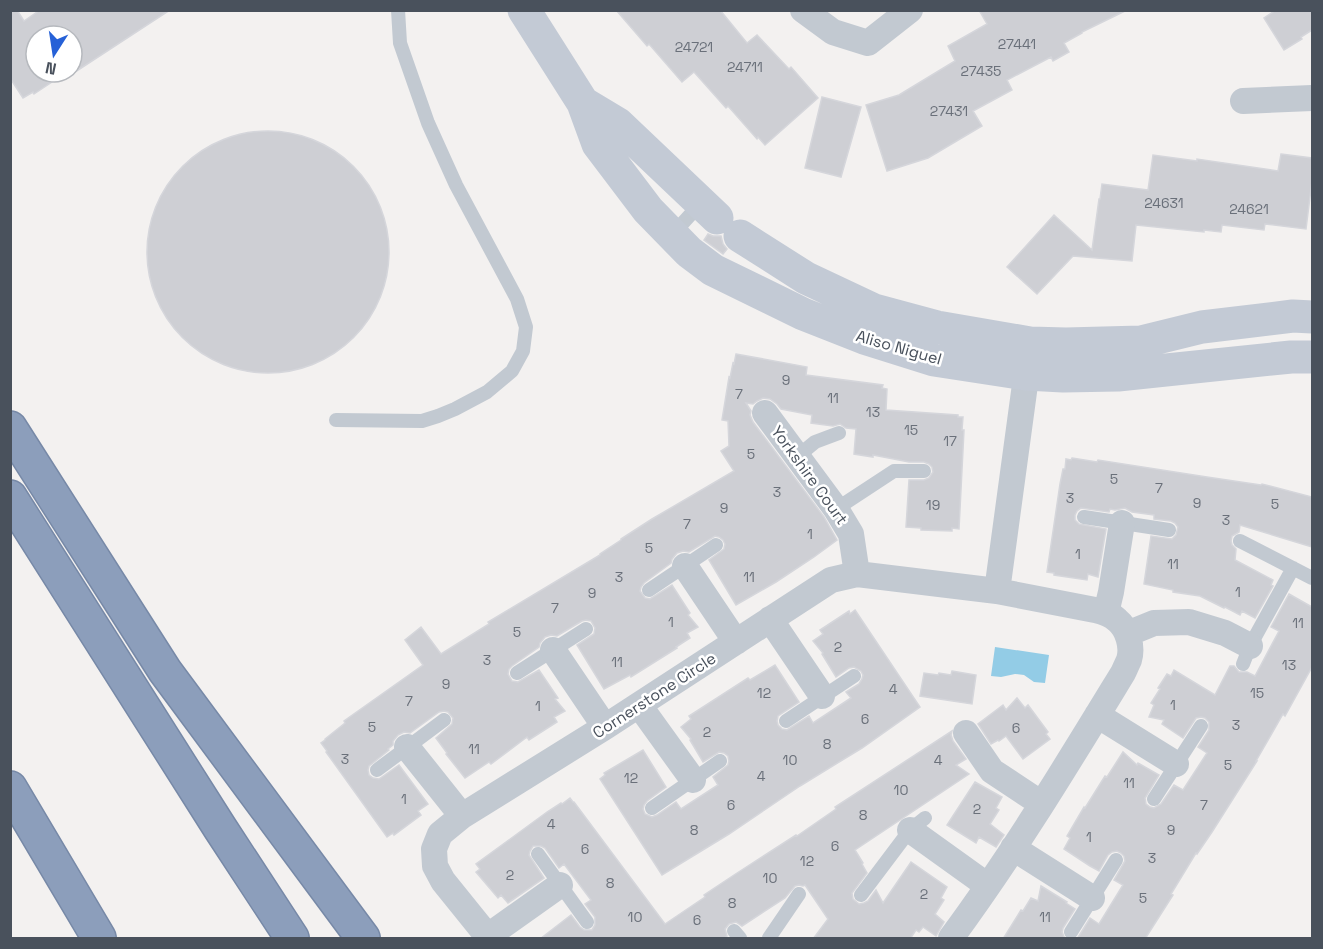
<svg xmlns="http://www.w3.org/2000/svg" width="1323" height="949" font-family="'Space Grotesk',sans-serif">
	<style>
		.water { fill: #93cce6 }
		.building { fill: #cecfd4; stroke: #d5d6db; stroke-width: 1.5 }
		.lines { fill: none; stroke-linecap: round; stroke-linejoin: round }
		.highway-casing { stroke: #7789a7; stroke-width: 36 }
		.lane { stroke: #c2c9d1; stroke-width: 14 }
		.street { stroke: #c2c9d1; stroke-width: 26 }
		.secondary { stroke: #c3cad5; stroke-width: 33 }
		.highway { stroke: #8c9ebb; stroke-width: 33 }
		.labels { text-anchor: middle; stroke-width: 5; stroke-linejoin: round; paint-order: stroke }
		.number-label { font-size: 14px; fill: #6a707a }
		.street-label { font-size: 16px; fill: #49515c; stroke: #fff }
	</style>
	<rect width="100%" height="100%" fill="#f3f1f0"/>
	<!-- water -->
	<path class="water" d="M995,647l54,8 -4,28 -11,-1 -10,-7 -9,-1 -14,3 -10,-1z"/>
	<!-- building -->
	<path class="building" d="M10,10h7l7,11 16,-11h130l-98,64v-38h-36v36h31l-33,22 -1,-2 -10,6 -13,-20z
		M616,10h104l27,33 10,-8 32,34 2,-2 27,31 -53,47 -7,-8 -1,2 -29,-33 -2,2 -32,-36 -12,10 -33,-38 -2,2z
		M979,10h148l-45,22v1l-18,10 5,9 -16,9 -2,-4 -44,23 5,10 -39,21 9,15 -54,32 -41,13 -21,-66 33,-10 56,-34 -7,-15 39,-22z
		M1276,10h36v20l-11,7 1,2 -18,11 -20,-32z
		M822,97l39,10 -20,70 -36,-9z
		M147 252a121 121 0 1 1 242 0a121 121 0 1 1-242 0Z
		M1281,154l31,4v23l-6,48 -41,-5 -1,6 -42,-5 -1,7 -17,-2v2l-68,-7 -4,36 -59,-5 -36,38 -30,-27 47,-52 38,35 7,-51h1l2,-15 46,6 5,-35 44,6v-2l81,12z
		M708,234l5,2h8l2,8 4,5 -4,5 -19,-14z
		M736,354l71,13 -1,8 77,10 -1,3 5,1 -1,21 72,5v2h5l-1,13h2l-5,99 -7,-1v3l-31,-1v-2l-15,-1 3,-47h15l5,-2 4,-6 -1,-5 -3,-3 -5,-2h-15l-36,-7v2l-19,-3 2,-25 -10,-1 -6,-4 -7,2 -22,-3 1,-8 -31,-6 -4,-5 -7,-5 -7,-1 -6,3 -4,3 -7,-1 5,8 -1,4 3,7 71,95 13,23 -23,17 -38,25 -40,23 -27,-45 15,-11 1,-5 -2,-4 -4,-3 -4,-1 -26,16 -6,-1 -6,2 -5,6 -1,4 -27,20 -3,4 -1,4 5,7 5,1 22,-14 18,28 -2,2 10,12 -11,6 3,5 -14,9 1,1 -46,29 -1,-2 -26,14 -27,-44 17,-11 1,-6 -4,-7 -5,-1 -4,1 -25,15 -6,-1 -6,2 -5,6 -1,4 -27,19 -3,3 -1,5 4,7 6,1 21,-12 19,28 -3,1 10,12 -11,6 3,5 -28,18 -2,-3 -36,27 -2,-2 -24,16 -19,-24 1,-1 -11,-15 16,-14 1,-6 -5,-6 -4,-1 -5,1 -29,21 -6,-1 -6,3 -5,6v4l-5,4 1,1 -20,16 -1,4 1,5 4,3 6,1 20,-14 29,39 -10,7 3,4 -27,20 -1,-2 -6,4 -61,-85 1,-1 -6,-8 4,-3v-1l20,-16 -1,-2 79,-56 -18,-25 16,-13 20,27 48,-30 -1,-2 112,-67v-1l21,-14v-1l31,-20 82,-48 -13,-20 8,-5 -1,-25 -6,-1 7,-43 1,1 3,-15 1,1z
		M1072,458l25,4 1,-2 109,17 54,8 1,-1 50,13v50l-72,-22 -1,7 -7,4 -1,5 1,4 4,4 -1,11 38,20 -2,5 2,1 -18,32 -13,-7 -2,4 -15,-8 -1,1 -24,-12 -27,-4v-2l-29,-6 7,-48 21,3 4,-4 2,-8 -3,-4 -4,-2 -17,-2v-4l-22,-3 -7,-4 -10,2 -5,-1 -1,3 -28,-4 -4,3 -2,4v5l4,4 27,5 -8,48 -10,-3 -1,6 -33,-5v-2l-7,-1 13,-88 3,-15h2l1,-10 5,1z
		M1289,594l23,13v60l-27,49 -2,-2 -27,47h1l-45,71 -15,22 -1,-1 -25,41 2,1 -28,44h-68l13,-21 9,6 24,-39 -9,-5 11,-19 -1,-5 -3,-3 -4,-2 -5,1 -4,3 -9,16 -9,-5 -26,-17 6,-11 -3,-2 17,-29 1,1 20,-32 2,1 16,-25 14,13 1,-2 21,12 -14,23 1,6 4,3 4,1 7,-4 13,-19 9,5 24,-37 -9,-6 11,-17v-8l-4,-4 -4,-1 -5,1 -13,20 -21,-14 2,-4 -15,-3 5,-12 -3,-2 9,-14 -2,-1 9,-14 4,2 3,-6 41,25 15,-29h4l5,6h8l8,4 24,-45 -8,-4z
		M855,610l65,97 -58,41 -62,38 -71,48 -67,41 -62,-96 5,-4 -1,-2 39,-23 23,37 -19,14 -3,4 -1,4 2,5 7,3 5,-2 19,-13 5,7 37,-24 -5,-8 15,-12 1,-4 -1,-5 -4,-3 -5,-1 -16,10 -13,-22 1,-1 -10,-12 10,-8 -2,-3 59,-38 2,2 25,-15 24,37 -21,14 -1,5 1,4 4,4 5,1 22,-14 4,7 38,-25 -5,-6 13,-8 3,-5 1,-4 -2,-4 -7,-4 -5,1 -13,9 -14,-23 1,-1 -10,-12 10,-7 -3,-4 29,-19 1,3z
		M952,671l24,4 -4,29 -52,-8 4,-23 14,2 1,-2 12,2z
		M1017,698l8,10 3,-3 20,27 -2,2 4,5 -27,20 -17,-23 -7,5 -1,-1 -7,4 -13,-20 25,-19 3,5z
		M952,731l-1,4 2,6 13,18 -10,6 13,9 -114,76 8,13 -1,1 5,9 -15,20 1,6 6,5 5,-1 4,-2 8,-11 7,13 28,-41 36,25 -6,11 3,2 -9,14 9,8 -8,14 -13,-9 -4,5 -3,-2 -6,9h-97l15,-20 -23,-34 -2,1 -4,-1 -4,1 -10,12 -43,28 -6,-4 -7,2 -4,5 2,7 -3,3h-184l31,-24 9,12 4,3h8l3,-5v-8l-10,-13 6,-4 -27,-36 -5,4 -14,-20 -4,-2h-8l-3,5 -1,4 15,23 -36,25 -7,-8 -3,3 -22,-26 4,-3 -4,-5 71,-52 14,-9 1,1 8,-6 3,4h1l91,122 40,-27 -1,-2 30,-20 62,-40 1,1 39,-27 -1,-2z
		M975,782l27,15 -6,11 3,2 -9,14 14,11 -8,12 -17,-10 -3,6 -29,-18z
		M1041,886l26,16 -1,1 9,6 -12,19 -1,4 3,7h-62l18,-29 2,1 8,-13 7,3z"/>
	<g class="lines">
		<!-- highway casing -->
		<g class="highway-casing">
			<path id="highway" d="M10,428l155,243 198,267
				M10,497l210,331 72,110
				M10,788l89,150"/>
		</g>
		<!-- lane -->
		<path class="lane" d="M672,235l28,-31
			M336,420l86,1 16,-5 17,-7 32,-17 25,-21 11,-20 3,-24 -9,-28 -61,-114 -28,-62 -28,-80 -2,-33
			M798,456l17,-14 24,-9
			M836,509l58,-38h30
			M1084,517l85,13
			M1240,541l72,37
			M649,590l67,-45
			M1243,664l7,-18 43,-78
			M517,673l69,-44
			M786,721l68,-45
			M377,770l67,-50
			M1154,799l47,-73
			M652,808l68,-47
			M538,854l49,68
			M861,895l49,-65 15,-12
			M734,931l6,7
			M1071,932l45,-72
			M769,938l30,-44"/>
		<!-- street -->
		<path class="street" d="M803,10l30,22 35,11 42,-33
			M1243,101l69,-3
			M765,413l71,96 15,25 6,40
			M685,566l51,76
			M997,591l32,-236
			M1106,613l5,-21 11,-69
			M770,619l52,77
			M1127,634l27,-11 35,-1 36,11 25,13
			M553,650l52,77
			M639,705l54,75
			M1097,715l79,49
			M966,733l26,38 50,33
			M407,747l55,69
			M910,830l78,56
			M1013,848l79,50
			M488,936l72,-51
			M489,938l-46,-57 -8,-15 -1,-17 6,-15 22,-18 143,-89 226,-147 26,-6 140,17 98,19c8,2 16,4 22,10 11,9 16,27 12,40 -2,4 -4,9 -6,13 -55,90 -110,181 -172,265"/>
		<!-- secondary -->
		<path class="secondary" d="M524,10l59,93 15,41 50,66 41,42 24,18 90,44 61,24 70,22 92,14 37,2 55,-1 173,-18h21
			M583,103l35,21 99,94
			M740,236l66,42 68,32 63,17 93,16 36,1 75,-2 61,-15 91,-11 19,1"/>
		<!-- highway -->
		<use href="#highway" class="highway"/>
	</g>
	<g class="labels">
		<!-- number labels -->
		<g class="number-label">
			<text x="1017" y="49">27441</text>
			<text x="694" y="52">24721</text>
			<text x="745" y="72">24711</text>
			<text x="981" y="76">27435</text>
			<text x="949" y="116">27431</text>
			<text x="1164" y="208">24631</text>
			<text x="1249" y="214">24621</text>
			<text x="786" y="385">9</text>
			<text x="739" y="399">7</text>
			<text x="833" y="403">11</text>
			<text x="873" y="417">13</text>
			<text x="911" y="435">15</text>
			<text x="950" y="446">17</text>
			<text x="751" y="459">5</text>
			<text x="1114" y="484">5</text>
			<text x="1159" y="493">7</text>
			<text x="777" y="497">3</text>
			<text x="1070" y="503">3</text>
			<text x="1197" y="508">9</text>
			<text x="1275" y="509">5</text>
			<text x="933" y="510">19</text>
			<text x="724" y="513">9</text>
			<text x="1226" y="525">3</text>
			<text x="687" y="529">7</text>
			<text x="810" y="539">1</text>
			<text x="649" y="553">5</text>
			<text x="1078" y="559">1</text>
			<text x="1173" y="569">11</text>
			<text x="619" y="582">3</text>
			<text x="749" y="582">11</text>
			<text x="1238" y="597">1</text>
			<text x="592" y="598">9</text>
			<text x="555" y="613">7</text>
			<text x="671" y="627">1</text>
			<text x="1298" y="628">11</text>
			<text x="517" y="637">5</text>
			<text x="838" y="652">2</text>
			<text x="487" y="665">3</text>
			<text x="617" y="667">11</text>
			<text x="1289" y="670">13</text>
			<text x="446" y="689">9</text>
			<text x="893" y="694">4</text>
			<text x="764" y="698">12</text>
			<text x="1257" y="698">15</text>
			<text x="409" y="706">7</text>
			<text x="1173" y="710">1</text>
			<text x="538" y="711">1</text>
			<text x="865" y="724">6</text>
			<text x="1236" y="730">3</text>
			<text x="372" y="732">5</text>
			<text x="1016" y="733">6</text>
			<text x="707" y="737">2</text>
			<text x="827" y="749">8</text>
			<text x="474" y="754">11</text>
			<text x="345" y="764">3</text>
			<text x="790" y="765">10</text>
			<text x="938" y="765">4</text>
			<text x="1228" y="770">5</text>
			<text x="761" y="781">4</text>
			<text x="631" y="783">12</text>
			<text x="1129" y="788">11</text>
			<text x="901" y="795">10</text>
			<text x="404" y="804">1</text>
			<text x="731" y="810">6</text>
			<text x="1204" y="810">7</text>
			<text x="977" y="814">2</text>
			<text x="863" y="820">8</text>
			<text x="551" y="829">4</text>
			<text x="694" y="835">8</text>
			<text x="1171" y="835">9</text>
			<text x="1089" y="842">1</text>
			<text x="835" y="851">6</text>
			<text x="585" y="854">6</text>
			<text x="1152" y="863">3</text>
			<text x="807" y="866">12</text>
			<text x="510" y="880">2</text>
			<text x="770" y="883">10</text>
			<text x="610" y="888">8</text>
			<text x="924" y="899">2</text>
			<text x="1143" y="903">5</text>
			<text x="732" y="908">8</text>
			<text x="635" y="922">10</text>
			<text x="1045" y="922">11</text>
			<text x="697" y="925">6</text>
		</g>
		<!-- street labels -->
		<g class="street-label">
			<text transform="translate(899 347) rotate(16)" y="6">Aliso Niguel</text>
			<text transform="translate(810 475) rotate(54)" y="6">Yorkshire Court</text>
			<text transform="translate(654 695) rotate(-33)" y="6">Cornerstone Circle</text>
		</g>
	</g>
	<!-- border -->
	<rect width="1323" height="949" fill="none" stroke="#49515c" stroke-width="24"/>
	<!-- north arrow -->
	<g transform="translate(54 54) rotate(192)"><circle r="28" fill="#ffffff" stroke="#b6b9be" stroke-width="1.5"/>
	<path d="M0-4.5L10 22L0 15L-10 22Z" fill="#2661d7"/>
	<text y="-9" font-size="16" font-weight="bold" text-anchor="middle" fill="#49515c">N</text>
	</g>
</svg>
